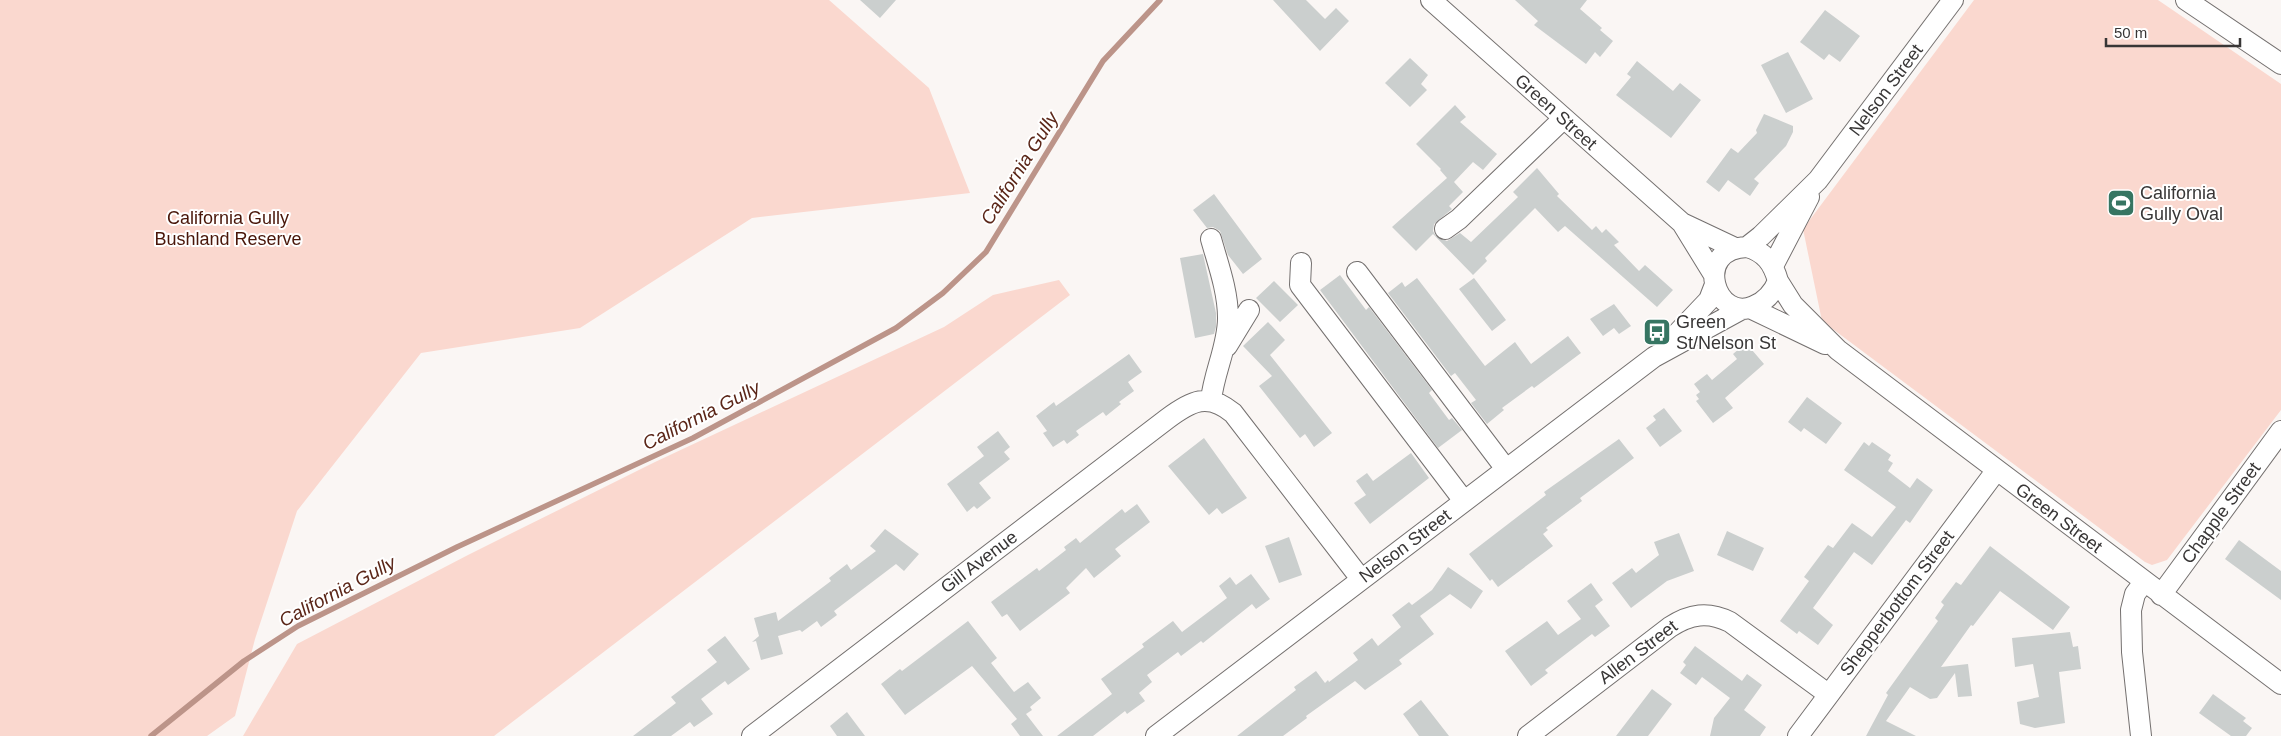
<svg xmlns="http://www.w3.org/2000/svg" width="2281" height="736" font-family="Arial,sans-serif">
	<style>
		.green { fill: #fad8cf }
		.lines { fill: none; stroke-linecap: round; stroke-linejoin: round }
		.stream { stroke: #bc9489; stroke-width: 5.5 }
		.building { fill: #cbcfce }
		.minor-casing { stroke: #74706f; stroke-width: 22 }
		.minor { stroke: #fff; stroke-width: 20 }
		.labels { text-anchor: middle; stroke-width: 4; stroke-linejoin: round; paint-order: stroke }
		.street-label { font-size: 18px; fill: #383636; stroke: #fff }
		.poi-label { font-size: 18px; fill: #383636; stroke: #fff; text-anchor: start }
		.park-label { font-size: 18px; fill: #491609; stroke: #fff }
		.water-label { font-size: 19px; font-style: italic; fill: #5b2618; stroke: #fff }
	</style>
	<rect width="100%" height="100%" fill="#faf6f4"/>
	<!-- green -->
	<path class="green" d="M0,0h829l100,88 41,105 -218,25 -172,110 -159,25 -124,158 -42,128 -20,77 -28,20h-207z
		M1974,0h184l123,84v326l-114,150 -15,5 -7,-3 -323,-241 -19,-92z
		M1059,280l11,15 -576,441h-251l54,-92 171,-89 187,-93 289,-135 49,-32z"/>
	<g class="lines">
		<!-- stream -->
		<path class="stream" d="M151,736l93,-75 54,-35 159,-79 236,-109 203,-110 47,-35 43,-41 117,-191 57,-61"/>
	</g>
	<!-- building -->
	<path class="building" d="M860,0h36l-16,18z
		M1273,0h33l19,19 11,-11 13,13 -29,30z
		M1515,0h72l-7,9 22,19 -2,2 13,11 -13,16 -5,-5 -9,12 -52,-39 4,-4z
		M1825,10l35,26 -20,26 -11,-8 -5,6 -24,-18z
		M1788,52l25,47 -27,14 -25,-48z
		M1410,58l18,17 -7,9 6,6 -17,17 -25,-24z
		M1637,61l36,30 7,-8 21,17 -30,38 -55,-43 15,-18 -4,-3z
		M1455,105l11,12 -6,5 37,32 -14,16 -10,-8 -19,20 9,10 -14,14 3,3 -18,15 -1,7 3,5 11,5 13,-8 11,9 47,-45 -5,-5 24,-24 22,26 -2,2 35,34 4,-4 6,7 4,-4 13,13 -5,3 25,26 6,-6 28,25 -16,17 -92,-81 -7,6 -23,-24 -50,50 2,3 -14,14 -40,-41 -17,17 -24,-24 55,-49 -7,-8 1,-1 -25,-25z
		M1764,114l29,12v6l-7,14 -32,33 5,4 -9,13 -22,-16 -9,12 -13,-10 25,-34 7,5 19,-20 -1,-3z
		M1214,194l48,65 -19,15 -15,-19 -8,-24 -7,-4 -6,1 -14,-18z
		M1203,254l13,59v14l-2,7 -19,4 -15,-80z
		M1340,275l26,35 3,-3 63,83 -3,3 20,27 3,-2 10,12 -24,18 -118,-158z
		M1417,278l68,88 30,-24 16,22 37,-28 13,17 -47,35 -2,-2 -30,22 2,2 -17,14 -16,-21 5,-3 -21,-27 -4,3 -63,-83 14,-11 3,5z
		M1474,278l32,42 -14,11 -33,-42z
		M1274,281l24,24 -18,17 -24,-24z
		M1614,304l17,22 -12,8 -5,-6 -11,8 -13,-17z
		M1268,322l17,18 -15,15 62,78 -18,14 -9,-13 -5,4 -41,-52 13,-10 -29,-30z
		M1746,343l18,21 -39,34 8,10 -20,15 -17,-22 3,-2 -3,-4 4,-3 -6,-8 13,-10 5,6 25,-21 -4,-5z
		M1129,354l13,18 -14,10 6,9 -15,11 2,2 -15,12 -3,-4 -27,19 3,4 -12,9 -3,-4 -11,7 -10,-14 4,-2 -11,-15 18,-14 2,4z
		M1807,397l35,26 -16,21 -22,-16 -3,4 -13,-10z
		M1664,408l18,23 -22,16 -14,-19 10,-8 -3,-4z
		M998,431l12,16 -6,5 6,7 -31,24 12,15 -14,11 -3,-3 -7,6 -20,-28 37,-28 -7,-9z
		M1204,438l43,60 -25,16 -5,-6 -8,7 -41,-49z
		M1619,439l15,19 -54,40 2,3 -36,27 2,2 -5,4 10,12 -55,41 -6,-8 -2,2 -21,-27 77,-59 -2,-3z
		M1864,442l5,4 3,-4 19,13 -3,5 5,3 -5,8 22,17 7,-10 16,12 -23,33 -4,-3 -34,45 -18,-13 -41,56 20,17 -15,20 -19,-14 -2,3 -17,-13 29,-40 -5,-4 24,-32 5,3 19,-25 20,14 24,-30 -52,-37z
		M1411,453l18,25 -59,46 -16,-21 12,-8 -10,-14 11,-8 6,8z
		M1137,504l13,18 -35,27 6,7 -27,22 -8,-10 -20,20 4,5 -50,38 -13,-17 -5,3 -11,-15 46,-34 2,3 27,-21 -2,-3 12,-9 4,5 42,-34 3,4z
		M885,529l34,25 -15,17 -8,-7 -62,47 3,4 -16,12 -4,-6 -15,11 -2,-2 -22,6 5,18 -22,6 -5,-19 -4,1 7,-6 -5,-18 22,-6 2,9 53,-40 -2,-3 18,-14 4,6 25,-19 -6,-5z
		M1727,531l37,17 -11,23 -36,-16z
		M1679,533l15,38 -27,10 -36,27 -19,-25 20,-15 4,5 23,-18 -5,-13z
		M1289,537l13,38 -23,8 -14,-37z
		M2239,540l42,31v29l-56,-41z
		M1990,546l80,61 -17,23 -53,-39 -27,35 -2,-1 -30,42 27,-3 4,32 -14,1 -3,-24 -18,25 -7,1 -20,-12 -24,34 30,15h-50l22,-41 -2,-2 52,-72 -3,-3 9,-13 -3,-3 15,-20 5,3z
		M1448,567l35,24 -12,18 -21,-15 -30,22 14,18 -35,26 3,4 -37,26 -10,-9 -49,35 1,2 -24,18h-46l59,-46 -2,-3 22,-16 9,12 3,-3 1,2 29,-22 -5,-7 19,-15 6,8 23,-19 -9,-12 17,-13 3,3 20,-15z
		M1251,574l19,25 -14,10 -4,-5 -49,39 -2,-2 -20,15 -3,-4 -31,23 5,7 -13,11 6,8 -18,13 -2,-3 -32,25h-36l55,-42 -11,-15 43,-32 -2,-3 31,-23 9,11 45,-34 -8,-12 11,-9 6,8z
		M1591,583l12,17 -8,6 15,20 -15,11 -3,-3 -47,36 3,3 -17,13 -26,-35 42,-30 11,14 23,-16 -14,-18z
		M968,621l29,37 -6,5 23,29 14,-10 13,16 -11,9 2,3 -6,4 17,22h-23l-9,-12 6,-5 -45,-53 -67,49 -24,-31 19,-15 2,2z
		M2070,632l3,15 5,-1 3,23 -22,3 6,51 -30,5 -15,-4 -3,-22 22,-5 -6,-33 -18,3 -3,-29z
		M725,636l25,33 -22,16 -3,-4 -24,18 12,15 -19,13 -4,-5 -19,14h-38l43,-33 -5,-6 46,-35 -10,-12z
		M1695,646l47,35 5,-7 15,11 -18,25 22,17 -6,9h-50l4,-18 16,-20 -28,-21 -6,8 -16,-12 6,-8 -3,-3z
		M1652,689l20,15 -24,32h-32z
		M2213,694l33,24 -3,3 9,7 -6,8h-15l-32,-23z
		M1421,700l28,36h-30l-16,-22z
		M847,712l18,24h-28l-7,-10z"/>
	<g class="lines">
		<!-- minor casing -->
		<g class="minor-casing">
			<path id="minor" d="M1431,0l251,223 53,25
				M2186,0l95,64
				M1682,223l32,52
				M1445,229l14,-10 104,-100
				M1747,247l14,-11 57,-56 135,-180
				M1747,247c18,5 26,16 31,34 -5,12 -12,20 -24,25 -38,18 -63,-57 -7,-59z
				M1301,263l-1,22 164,216
				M1773,266l36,-69
				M1357,272l149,197
				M1778,281l15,24 45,45 443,334
				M1750,308l75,36
				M1671,340l38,-40 5,-13
				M1227,346l22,-36
				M1211,400c3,-28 17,-54 17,-82 0,-27 -10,-54 -17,-79
				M2161,595l120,-164
				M752,736l415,-317c24,-18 41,-27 66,-6l128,166
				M1156,736l498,-379 88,-48
				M1528,736l142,-109c20,-13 38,-16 60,-5l98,72
				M1798,736l198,-265
				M2141,736l-9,-84 -1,-42 4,-16 9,-12"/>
		</g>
		<!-- minor -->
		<use href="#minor" class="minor"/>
	</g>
	<!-- icons -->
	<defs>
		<g id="stadium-square" transform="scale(1.4375)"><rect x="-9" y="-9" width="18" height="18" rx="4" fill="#367562" stroke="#fff"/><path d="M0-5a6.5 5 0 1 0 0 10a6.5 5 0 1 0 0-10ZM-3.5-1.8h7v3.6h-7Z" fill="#fff"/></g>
		<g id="bus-square" transform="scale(1.4375)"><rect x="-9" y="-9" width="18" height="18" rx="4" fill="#367562" stroke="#fff"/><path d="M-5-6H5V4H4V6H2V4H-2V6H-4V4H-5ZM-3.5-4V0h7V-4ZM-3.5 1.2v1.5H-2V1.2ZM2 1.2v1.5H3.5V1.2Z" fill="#fff"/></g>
	</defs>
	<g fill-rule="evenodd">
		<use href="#stadium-square" x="2121" y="203"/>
		<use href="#bus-square" x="1657" y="332"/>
	</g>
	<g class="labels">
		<!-- street labels -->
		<g class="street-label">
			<text transform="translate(1886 90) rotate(-53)" y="6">Nelson Street</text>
			<text transform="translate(1556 112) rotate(42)" y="6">Green Street</text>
			<text transform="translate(2221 513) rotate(-54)" y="6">Chapple Street</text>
			<text transform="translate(2059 518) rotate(37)" y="6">Green Street</text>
			<text transform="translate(1405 546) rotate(-37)" y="6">Nelson Street</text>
			<text transform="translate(979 562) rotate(-37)" y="6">Gill Avenue</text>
			<text transform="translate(1897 603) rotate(-53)" y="6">Shepperbottom Street</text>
			<text transform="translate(1638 652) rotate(-37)" y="6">Allen Street</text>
		</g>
		<!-- poi labels -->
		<g class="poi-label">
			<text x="2140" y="199">California<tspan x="2140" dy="21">Gully Oval</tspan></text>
			<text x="1676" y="328">Green<tspan x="1676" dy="21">St/Nelson St</tspan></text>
		</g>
		<!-- park labels -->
		<g class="park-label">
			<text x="228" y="224">California Gully<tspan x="228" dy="21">Bushland Reserve</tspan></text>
		</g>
		<!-- water labels -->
		<g class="water-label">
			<text transform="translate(1019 168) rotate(-58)" y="7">California Gully</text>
			<text transform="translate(701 415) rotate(-27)" y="7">California Gully</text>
			<text transform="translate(337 591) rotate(-28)" y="7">California Gully</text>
		</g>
	</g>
	<!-- scale -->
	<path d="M2106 38v8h134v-8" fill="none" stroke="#383636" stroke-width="2.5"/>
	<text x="2114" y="38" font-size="15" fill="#383636" stroke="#ffffff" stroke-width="4" paint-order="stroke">50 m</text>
</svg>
